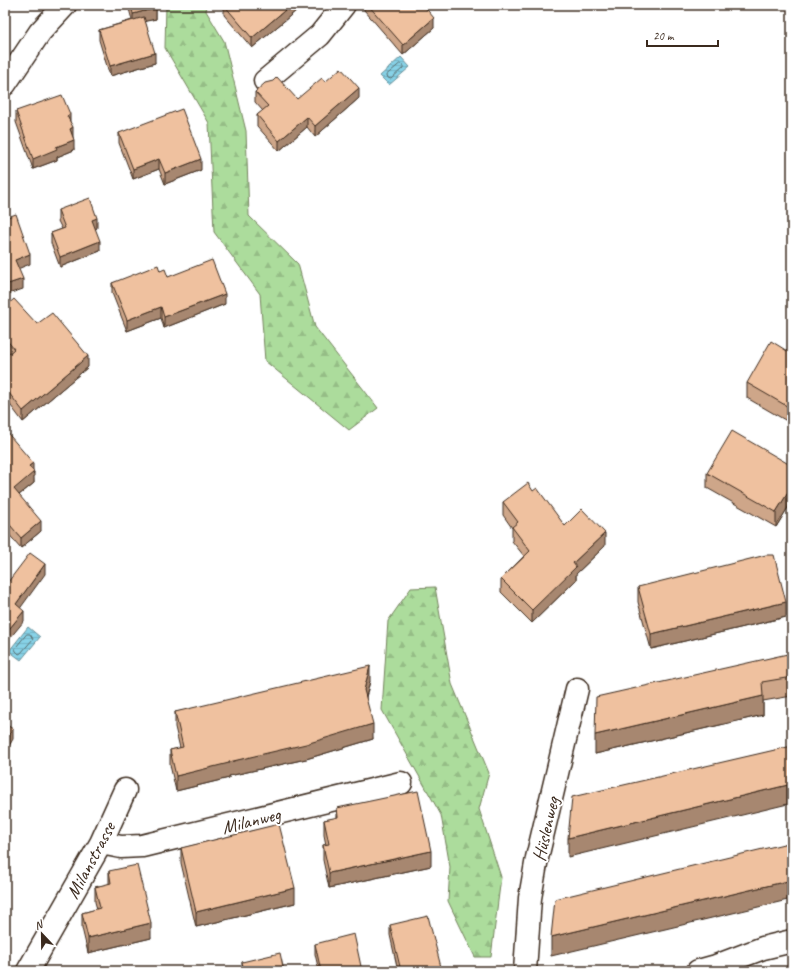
<svg xmlns="http://www.w3.org/2000/svg" width="797" height="976" font-family="Caveat,sans-serif">
	<style>
		.forest { fill: url(#forest-firs); stroke: #74835d }
		.water { fill: url(#water-rules); stroke: #698f97 }
		.lines { fill: none; stroke-linecap: round; stroke-linejoin: round }
		.shore { stroke: #596d6e; stroke-width: 1 }
		.minor-casing { stroke: #3b2a1e; stroke-width: 25 }
		.minor { stroke: #fff; stroke-width: 22 }
		.wall { fill: #cea689; stroke: #3b2a1e }
		.shaded-wall { fill: #a7876f; stroke: #3b2a1e }
		.building { fill: #efc19f; stroke: #3b2a1e }
		.labels { text-anchor: middle; stroke-width: 4; stroke-linejoin: round; paint-order: stroke }
		.street-label { font-size: 19px; fill: #3b2a1e; stroke: #fff }
	</style>
	<defs>
		<pattern id="forest-firs" width="22" height="20" patternUnits="userSpaceOnUse"><rect width="22" height="20" fill="#acdc9c"/><path d="M5 1l3.5 6h-7zM16 11l3.5 6h-7z" fill="#95bd86"/></pattern>
		<pattern id="water-rules" width="6" height="5" patternUnits="userSpaceOnUse"><rect width="6" height="5" fill="#87d2e7"/><path d="M0 2.5h6" fill="none" stroke="#75b4c6"/></pattern>
	</defs>
	<rect width="100%" height="100%" fill="#fff"/>
	<filter id="ink" filterUnits="userSpaceOnUse"><feTurbulence type="fractalNoise" baseFrequency=".025" numOctaves="2"/><feDisplacementMap in="SourceGraphic" scale="8" xChannelSelector="R" yChannelSelector="G"/><feConvolveMatrix kernelMatrix="1 2 1 2 8 2 1 2 1" color-interpolation-filters="sRGB"/></filter>
	<g filter="url(#ink)">
		<!-- forest -->
		<path class="forest" d="M166,5h41l-1,6 18,30 22,90 3,85 49,48 17,63 63,81 -29,22 -84,-69 -5,-67 -46,-62 -5,-109 -44,-75z
			M435,587l17,97 37,89 -10,36 22,68 -10,80h-16l-27,-56 2,-34 -9,-52 -59,-105 6,-89 23,-33z"/>
		<!-- water -->
		<path class="water" d="M401,57l9,10 -21,18 -9,-9z
			M28,627l12,10 -19,23 -12,-9z"/>
		<g class="lines">
			<!-- shore -->
			<path class="shore" d="M400,64l3,1v3l-12,11 -3,-1 -1,-3z
				M27,634h3l3,5 -12,14 -2,1 -3,-3 -1,-2z"/>
			<!-- minor casing -->
			<g class="minor-casing">
				<path id="minor" d="M265,81l55,-46 24,-30
					M5,84l35,-52 25,-27
					M101,843l20,4 21,-1 259,-63
					M28,971l73,-128 24,-53
					M525,971l5,-73 7,-40 40,-169
					M698,971l18,-5 47,-18 29,-7"/>
			</g>
			<!-- minor -->
			<use href="#minor" class="minor"/>
		</g>
		<!-- wall -->
		<path class="wall" d="M128,5h28v14l-11,2 10,42 -45,13 -11,-36v-10l33,-10z
			M224,5h79l-51,43 -28,-33z
			M364,5h59l11,23 -31,27 -39,-45z
			M325,82l34,16 -44,39 -8,-10 -28,24 -22,-25v-11l6,-4 -8,-9v-10l42,7z
			M16,111l54,11 4,28 -17,7v3l-24,9 -17,-47z
			M119,133l82,37 -36,14 -6,-15 -26,10 -14,-36z
			M58,210l39,18 -2,1 5,22 -40,16 -9,-24v-10l11,-4 -4,-8z
			M160,271l8,6 57,27 -61,24 -3,-10 -34,13 -15,-38v-10z
			M5,307l32,17 51,43 -65,55 -18,-24v-41l4,-4 -4,-5z
			M792,354v70l-45,-26v-15z
			M5,430l28,40 1,13 -15,12 22,36 -20,17 -16,-18z
			M792,466v35l-16,26 -69,-39v-15z
			M533,491l32,35 40,20 -29,28v6l-44,43 -31,-31v-13l23,-23 -12,-15v-13l-9,-13v-13z
			M638,587l148,30 -135,32 -13,-47z
			M792,653v43l-29,5v14l-168,39z
			M370,681l-4,16 7,42 -67,20 -77,17v2l-53,13 -6,-26v-15l10,-2 -5,-21v-15z
			M337,808l94,58 -102,22 -6,-28v-15h3l-2,-10v-15l13,-2z
			M181,848l114,55 -99,24 -15,-64z
			M109,871l42,67 -63,15 -6,-25v-15l15,-4 -2,-7v-15l14,-3z
			M390,925l52,46h-44l-8,-36z
			M315,944l47,27h-43l-4,-17z
			M242,962l42,9h-42z"/>
		<!-- shaded-wall -->
		<path class="shaded-wall" d="M291,5h12l-51,43v-10z
			M156,8v11l-23,5v-10z
			M434,18v10l-31,27v-10z
			M155,53v10l-45,13v-10z
			M359,88v10l-44,39v-11z
			M70,114v11l-3,-9z
			M307,117v10l-28,24v-10z
			M73,127v11l-3,-9z
			M74,140v10l-17,7v3l-24,9v-10l23,-12z
			M159,159v10l-26,10v-10z
			M201,159v11l-36,14v-11z
			M97,218v10l-5,2v-10z
			M100,241v10l-40,16v-10z
			M30,254v10l-15,6v-10z
			M23,279v10l-18,6v-10z
			M225,294v10l-61,24v-11z
			M161,307v11l-34,13v-11z
			M88,356v11l-65,55v-11z
			M33,463v11l1,-2v11l-20,16v-10l15,-23z
			M792,486v15l-16,26v-15z
			M41,521v10l-20,17v-10z
			M605,533v13l-29,28v6l-44,43v-13l41,-47z
			M45,564v10l-29,40v-10z
			M786,602v15l-135,32v-15z
			M24,611v10l-19,23v-10z
			M370,666v15l-6,24v-15z
			M763,696v19l-168,39v-19z
			M373,724v15l-67,20 -77,17v2l-53,13v-15z
			M13,729v10l-8,14v-10z
			M792,784v19l-224,54v-19z
			M431,851v15l-102,22v-15z
			M792,880v19l-241,57v-19z
			M295,888v15l-99,24v-15z
			M151,923v15l-63,15v-15z"/>
		<!-- building -->
		<path class="building" d="M131,5h25v3l-23,6z
			M224,5h67l-39,33z
			M368,5h55l11,13 -31,27z
			M144,17l11,36 -45,13 -11,-36z
			M341,68l18,20 -44,38 -8,-9 -28,24 -22,-26 11,-9 -13,-14 10,-9 8,-2 4,-4 20,22 25,-21 3,4z
			M62,95l8,19 -3,2 6,11 -3,2 4,11 -18,7 1,2 -24,10 -17,-48z
			M182,109l19,50 -36,14 -6,-14 -26,10 -14,-36z
			M90,198l7,20 -5,2 8,21 -40,16 -9,-24 14,-5 -7,-18z
			M16,214l14,40 -15,6 8,19 -18,6v-67z
			M212,260l13,34 -61,23 -3,-10 -34,13 -15,-37 46,-18 2,6 5,-2 3,8z
			M14,299l23,25 15,-11 36,43 -65,55 -18,-23v-31l9,-8 -9,-11v-31z
			M771,341l21,13v55l-45,-26z
			M5,430l28,33 -4,3 5,6 -20,17 27,32 -20,17 -16,-19z
			M732,431l60,35v20l-16,26 -69,-39z
			M528,483l5,8 4,-3 28,38 17,-17 23,24 -32,30 3,4 -44,43 -31,-31 29,-28 -18,-24 6,-5 -15,-20z
			M30,553l15,11 -29,40 8,7 -19,23v-55l3,3z
			M766,555h8l12,47 -135,32 -13,-47z
			M792,653v24l-30,5 1,14 -168,39 1,-38z
			M370,666l-6,24 9,34 -67,20 -77,18v1l-53,13 -6,-26 13,-3 -8,-35z
			M5,724l8,5 -8,14z
			M792,746v38l-224,54 4,-41z
			M418,791l13,60 -102,22 -6,-28 6,-1 -5,-24 14,-3 -1,-9z
			M279,824l16,64 -99,24 -15,-64z
			M792,842v38l-241,57 4,-38z
			M137,865l14,58 -63,15 -6,-25 18,-5 -5,-21 16,-4 -2,-12z
			M428,916l14,55h-41l-11,-46z
			M354,934l8,37h-41l-6,-27z
			M280,953l4,18h-40l-2,-9z"/>
	</g>
	<g class="labels">
		<!-- street labels -->
		<g class="street-label">
			<text transform="translate(251 820) rotate(-14)" y="7">Milanweg</text>
			<text transform="translate(545 829) rotate(-77)" y="7">Hüslenweg</text>
			<text transform="translate(90 860) rotate(-62)" y="7">Milanstrasse</text>
		</g>
	</g>
	<!-- margin -->
	<rect width="797" height="976" fill="none" stroke="#fff" stroke-width="20"/>
	<rect x="10" y="10" width="777" height="956" fill="none" stroke="#3b2a1e" stroke-width="1.5" filter="url(#ink)"/>
	<!-- north arrow -->
	<g transform="translate(42 934) rotate(338)" stroke="#ffffff" stroke-width="3" paint-order="stroke">
	<path d="M0-3L7 15L0 10L-7 15Z" fill="#3b2a1e"/>
	<text y="-6" font-size="11" font-weight="bold" text-anchor="middle" fill="#3b2a1e">N</text>
	</g>
	<!-- scale -->
	<path d="M647 40v6h71v-6" fill="none" stroke="#3b2a1e" stroke-width="2"/>
	<text x="653" y="40" font-size="12" fill="#3b2a1e" stroke="#ffffff" stroke-width="3" paint-order="stroke">20 m</text>
</svg>
